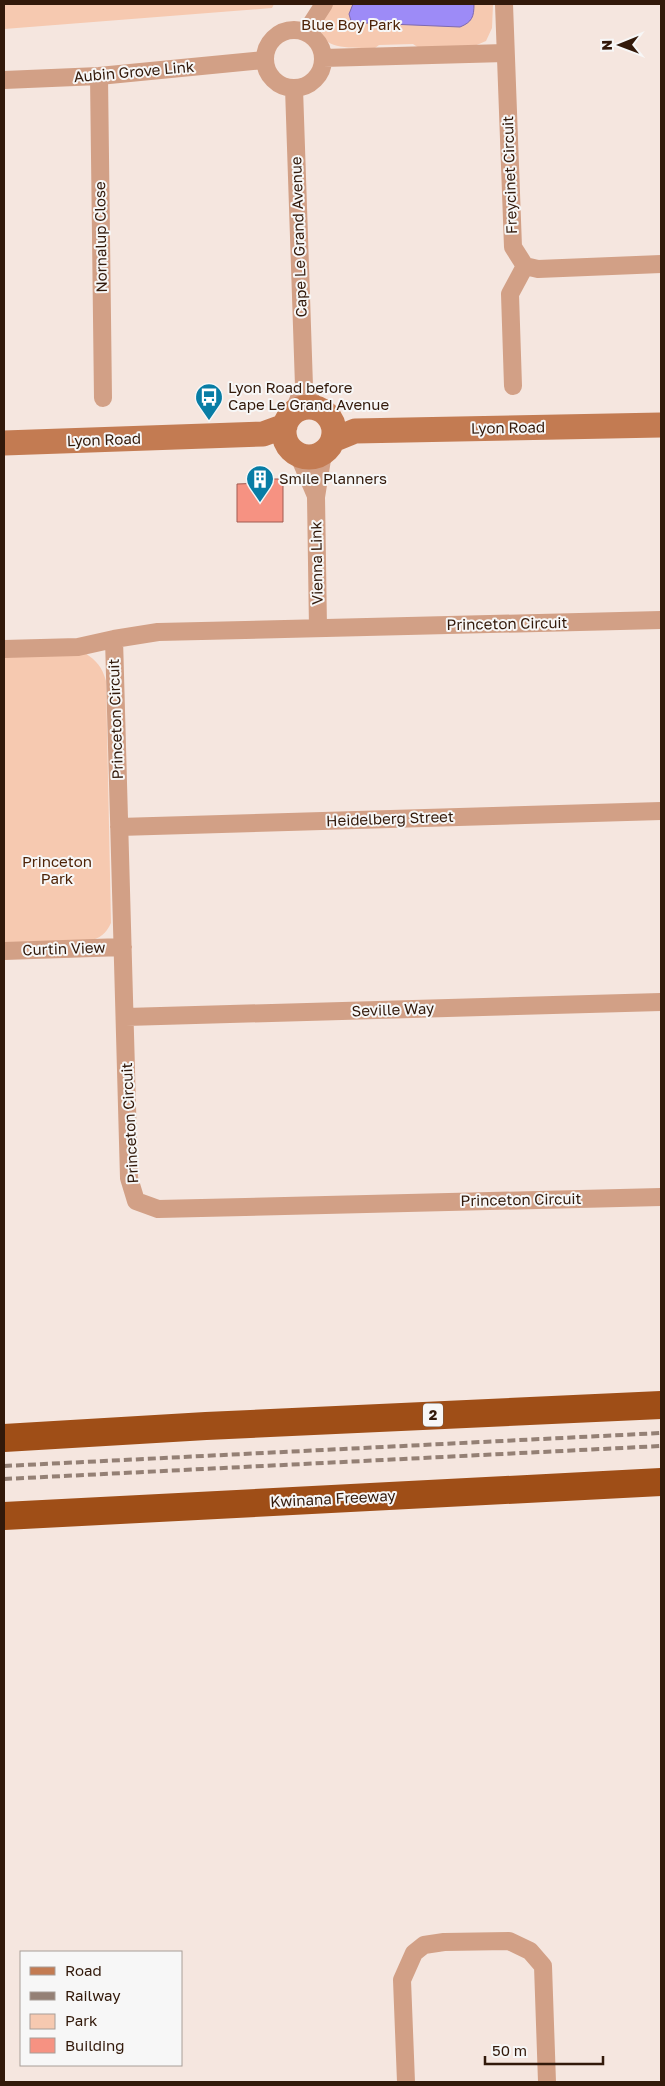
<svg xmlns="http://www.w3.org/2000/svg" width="665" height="2086" font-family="'Golos Text',sans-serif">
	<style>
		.green { fill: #f6c9b0 }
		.water { fill: #9d8bf7; stroke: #7d69b0 }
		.building { fill: #f69282; stroke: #a15a50 }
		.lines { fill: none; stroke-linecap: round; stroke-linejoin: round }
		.street { stroke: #d2a086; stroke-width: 18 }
		.secondary { stroke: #c37b52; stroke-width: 25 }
		.highway { stroke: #9f4e17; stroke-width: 28 }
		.rail { stroke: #948075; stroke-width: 4; stroke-dasharray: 8 4; stroke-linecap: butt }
		.labels { text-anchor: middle; stroke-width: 4; stroke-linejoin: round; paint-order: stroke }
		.shield { fill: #f7f7f7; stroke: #6d5c51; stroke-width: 1 }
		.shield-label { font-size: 14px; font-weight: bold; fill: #32190a }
		.park-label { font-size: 15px; fill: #4e2307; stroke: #f7f7f7 }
		.street-label { font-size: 15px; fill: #32190a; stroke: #f7f7f7 }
		.poi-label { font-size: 15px; fill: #32190a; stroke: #f7f7f7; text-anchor: start }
	</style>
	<rect width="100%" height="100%" fill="#f5e6df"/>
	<!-- green -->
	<path class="green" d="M4,4h270l-2,4 -268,21z
		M333,4h160l-1,24 -6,13 -14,6 -53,1 -6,-4 -34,1 -4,3c-34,0 -74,1 -42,-44z
		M85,653c12,8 17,14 21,28l5,242c-5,11 -11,15 -22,18l-85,3v-289z"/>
	<!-- water -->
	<path class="water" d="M353,4h121c0,13 -2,18 -14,23l-94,-4 -15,-2 -2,-7z"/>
	<!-- building -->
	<path class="building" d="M263,479h20v43h-46v-38l26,-1z"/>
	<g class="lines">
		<!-- street -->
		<path class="street" d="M504,4l9,243 12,19 13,3 123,-5
			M265 59a29 29 0 1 1 58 0a29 29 0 1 1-58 0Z
			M306,32l18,-28
			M323,58l182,-5
			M99,76l4,322
			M4,80l95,-4 165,-16
			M294,88l10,298 11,21
			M513,386l-3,-92 15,-28
			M293,413l11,-27
			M298,454l18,42
			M318,628l-2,-131 7,-44
			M114,639l15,539 7,23 22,8 503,-12
			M4,649l74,-2 36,-8 44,-7 503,-12
			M119,827l542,-16
			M4,951l119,-4
			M126,1017l535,-15
			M406,2082l-4,-102 12,-27 10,-8 20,-3 65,-1 21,10 13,15 4,116"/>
		<!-- secondary -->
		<path class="secondary" d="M284 432a25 25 0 1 1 50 0a25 25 0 1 1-50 0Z
			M333,440l22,-9 306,-6
			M4,443l259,-9 22,-8"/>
		<!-- highway -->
		<path class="highway" d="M4,1438l202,-12 455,-21
			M4,1516l657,-34"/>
		<!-- rail -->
		<path class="rail" d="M4,1466l657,-33
			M4,1479l657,-33"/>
	</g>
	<!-- icons -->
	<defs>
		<g id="bus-pin" transform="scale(1.4375)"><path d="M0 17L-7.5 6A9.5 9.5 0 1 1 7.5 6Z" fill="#087da5" stroke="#f7f7f7"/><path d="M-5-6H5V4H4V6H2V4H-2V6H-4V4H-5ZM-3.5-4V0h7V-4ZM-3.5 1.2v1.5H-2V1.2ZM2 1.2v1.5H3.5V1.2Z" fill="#fff"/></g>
		<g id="building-pin" transform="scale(1.4375)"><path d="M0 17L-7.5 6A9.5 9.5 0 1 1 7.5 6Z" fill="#087da5" stroke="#f7f7f7"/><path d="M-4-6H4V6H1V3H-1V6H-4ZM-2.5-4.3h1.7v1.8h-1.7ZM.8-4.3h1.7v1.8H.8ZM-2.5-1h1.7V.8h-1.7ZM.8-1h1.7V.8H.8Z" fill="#fff"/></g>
	</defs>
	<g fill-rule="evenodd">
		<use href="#bus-pin" x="209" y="397"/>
		<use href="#building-pin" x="260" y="479"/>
	</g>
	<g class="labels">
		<!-- shield labels -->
		<rect class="shield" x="423" y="1403.5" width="20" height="23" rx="4"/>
		<g class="shield-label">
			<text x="433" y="1420">2</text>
		</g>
		<!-- park labels -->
		<g class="park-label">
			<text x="351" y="30">Blue Boy Park</text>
			<text x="57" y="867">Princeton<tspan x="57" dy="17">Park</tspan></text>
		</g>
		<!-- street labels -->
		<g class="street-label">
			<text transform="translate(134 72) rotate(-5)" y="5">Aubin Grove Link</text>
			<text transform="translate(510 175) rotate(-92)" y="5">Freycinet Circuit</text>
			<text transform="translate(101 237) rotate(-91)" y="5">Nornalup Close</text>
			<text transform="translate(299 237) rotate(-92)" y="5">Cape Le Grand Avenue</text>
			<text transform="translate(508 428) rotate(-1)" y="5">Lyon Road</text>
			<text transform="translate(104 440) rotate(-2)" y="5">Lyon Road</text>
			<text transform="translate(317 563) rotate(-91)" y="5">Vienna Link</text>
			<text transform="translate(507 624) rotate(-1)" y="5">Princeton Circuit</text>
			<text transform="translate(116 719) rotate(-92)" y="5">Princeton Circuit</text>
			<text transform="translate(390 819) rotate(-2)" y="5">Heidelberg Street</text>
			<text transform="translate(64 949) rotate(-2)" y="5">Curtin View</text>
			<text transform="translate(393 1010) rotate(-2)" y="5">Seville Way</text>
			<text transform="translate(130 1123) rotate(-93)" y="5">Princeton Circuit</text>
			<text transform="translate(521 1200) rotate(-1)" y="5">Princeton Circuit</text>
			<text transform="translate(333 1499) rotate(-3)" y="5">Kwinana Freeway</text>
		</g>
		<!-- poi labels -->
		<g class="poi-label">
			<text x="228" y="393">Lyon Road before<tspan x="228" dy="17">Cape Le Grand Avenue</tspan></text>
			<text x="279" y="484">Smile Planners</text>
		</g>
	</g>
	<!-- border -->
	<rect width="665" height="2086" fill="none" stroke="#32190a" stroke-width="10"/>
	<!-- legend -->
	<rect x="20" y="1951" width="162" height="115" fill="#f7f7f7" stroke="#a89e98"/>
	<rect x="30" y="1967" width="25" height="8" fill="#c37b52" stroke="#a89e98"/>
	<text x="65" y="1976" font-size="15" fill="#32190a">Road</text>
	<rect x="30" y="1992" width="25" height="8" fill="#948075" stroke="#a89e98"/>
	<text x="65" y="2001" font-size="15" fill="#32190a">Railway</text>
	<rect x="30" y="2014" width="25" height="15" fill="#f6c9b0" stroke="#a89e98"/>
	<text x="65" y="2026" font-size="15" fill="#32190a">Park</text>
	<rect x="30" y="2038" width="25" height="15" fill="#f69282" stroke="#a89e98"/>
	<text x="65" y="2051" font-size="15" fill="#32190a">Building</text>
	<!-- north arrow -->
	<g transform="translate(620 45) rotate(269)" stroke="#f7f7f7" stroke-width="4" paint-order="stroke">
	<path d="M0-4L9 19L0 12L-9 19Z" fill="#32190a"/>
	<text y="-8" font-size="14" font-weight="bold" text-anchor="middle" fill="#32190a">N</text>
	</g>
	<!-- scale -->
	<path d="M485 2056v8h118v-8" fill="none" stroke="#32190a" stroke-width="2.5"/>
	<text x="492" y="2056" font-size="15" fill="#32190a" stroke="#f7f7f7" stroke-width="4" paint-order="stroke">50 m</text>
</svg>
